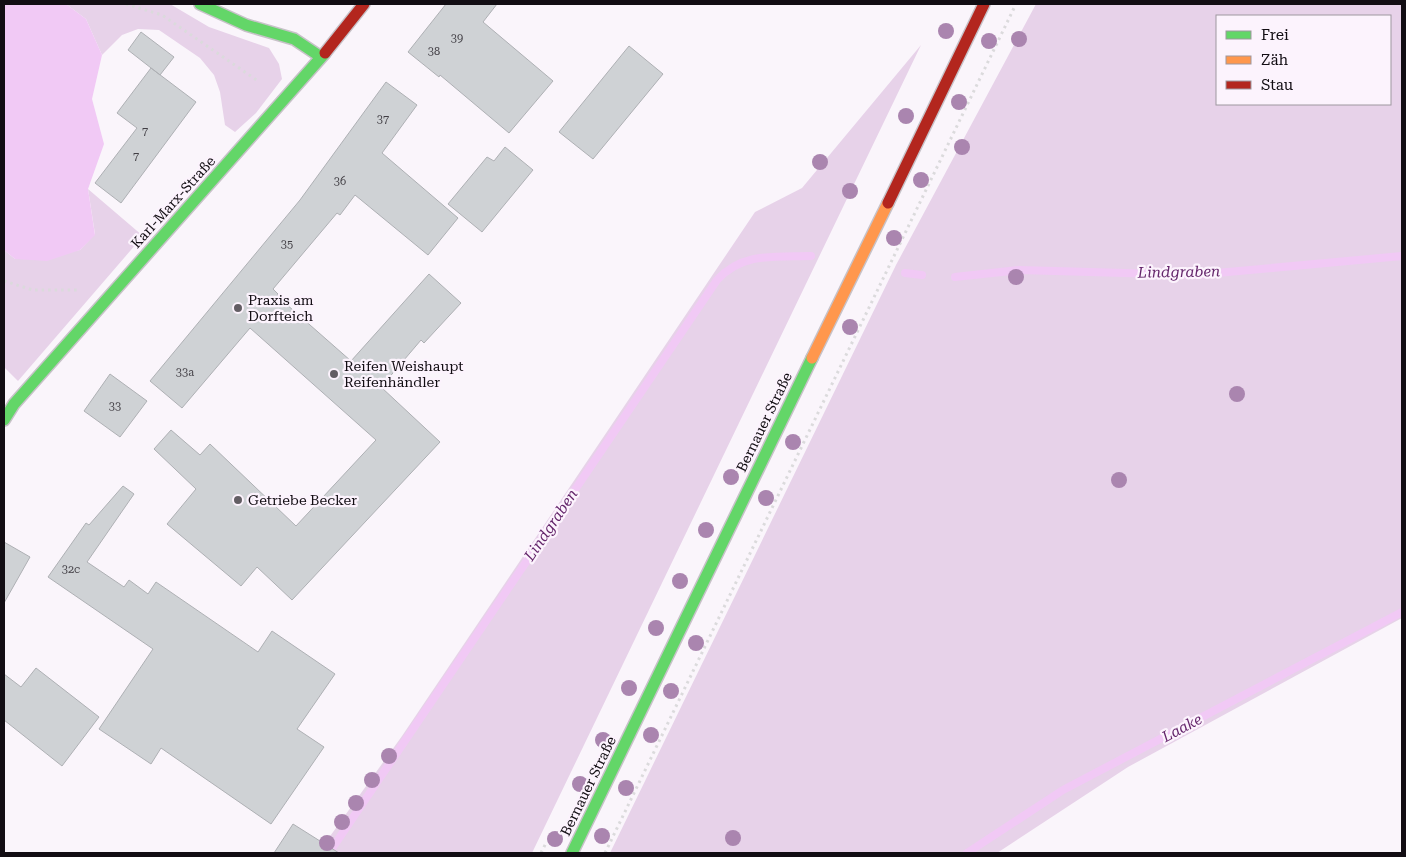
<svg xmlns="http://www.w3.org/2000/svg" width="1406" height="857" font-family="'Roboto Serif',serif">
	<style>
		.green { fill: #e7d2e9; fill-rule: evenodd }
		.water { fill: #f1c9f5 }
		.lines { fill: none; stroke-linecap: round; stroke-linejoin: round }
		.stream { stroke: #f1c9f5; stroke-width: 8 }
		.building { fill: #cfd2d5; stroke: #aeb0b4 }
		.fast-casing { stroke: #c7c2c8; stroke-width: 14 }
		.slow-casing { stroke: #c7c2c8; stroke-width: 14 }
		.jam-casing { stroke: #c7c2c8; stroke-width: 14 }
		.path { stroke: #dbdadc; stroke-width: 3; stroke-dasharray: 2.5 4; stroke-linecap: butt }
		.fast { stroke: #63d668; stroke-width: 11 }
		.slow { stroke: #ff974d; stroke-width: 11 }
		.jam { stroke: #b3261e; stroke-width: 11 }
		.tree { fill: #aa85af }
		.poi-dot { fill: #635e64; stroke: #fcf3fd; stroke-width: 2 }
		.labels { text-anchor: middle; stroke-width: 4.5; stroke-linejoin: round; paint-order: stroke }
		.number-label { font-size: 11px; fill: #413e44 }
		.street-label { font-size: 14px; fill: #120d13; stroke: #fcf3fd }
		.poi-label { font-size: 14px; fill: #120d13; stroke: #fcf3fd; text-anchor: start }
		.water-label { font-size: 15px; font-style: italic; fill: #64256b; stroke: #fcf3fd }
	</style>
	<rect width="100%" height="100%" fill="#faf5fb"/>
	<!-- green -->
	<path class="green" d="M66,4h104l39,23 60,21 10,16 3,15 -26,34 -21,19 -10,-7 -5,-33 -6,-17 -14,-17 -41,-28 -21,-1 -16,6 -20,20 -16,-36z
		M1036,4h366v614l-274,149 -131,86h-387l286,-588zM1390,16v88h-173v-88z
		M921,45l-389,808h-214l84,-117 353,-524 47,-24z
		M88,189l55,47 -125,145 -14,-14v-117l11,9 65,-9 15,-16z"/>
	<!-- water -->
	<path class="water" d="M4,4h62l20,15 16,36 -10,44 12,45 -16,45 7,46 -15,15 -33,11 -32,-2 -11,-9z"/>
	<g class="lines">
		<!-- stream -->
		<path class="stream" d="M905,273l17,2
			M955,277l64,-7 176,5 207,-19
			M329,853l388,-573c26,-28 58,-23 94,-24
			M967,853l96,-63 339,-178"/>
	</g>
	<!-- building -->
	<path class="building" d="M446,4h51l-14,18 70,59 -44,52 -69,-58 -1,2 -31,-25z
		M141,32l33,25 -14,18 -32,-25z
		M629,46l34,28 -70,85 -34,-27z
		M151,68l45,34 -75,101 -26,-20 42,-55 -20,-15z
		M386,82l31,23 -35,48 76,65 -30,37 -73,-60 -15,20 -3,-2 -64,76 5,5 -1,2 74,65 78,-87 32,29 -37,40 -3,-3 -40,47 59,55 -148,158 -35,-33 -16,19 -74,-62 29,-35 -42,-40 17,-19 29,25 10,-11 86,82 80,-86 -126,-112 -68,80 -32,-27 150,-181z
		M505,147l28,23 -51,62 -34,-28 39,-47 7,4z
		M110,374l37,27 -27,36 -36,-26z
		M123,486l11,8 -47,68 37,25 5,-7 19,14 8,-12 102,70 14,-21 63,43 -38,55 27,18 -53,77 -110,-76 -10,16 -52,-35 54,-80 -105,-72 38,-54 3,2z
		M4,542l26,15 -26,46z
		M36,668l63,49 -37,49 -58,-46v-46l17,13z
		M293,824l46,29h-65z"/>
	<g class="lines">
		<!-- fast casing -->
		<g class="fast-casing">
			<path id="fast" d="M200,4l46,21 48,14 27,18
				M4,420l10,-16 311,-351
				M572,853l240,-495"/>
		</g>
		<!-- slow casing -->
		<g class="slow-casing">
			<path id="slow" d="M812,358l76,-155"/>
		</g>
		<!-- jam casing -->
		<g class="jam-casing">
			<path id="jam" d="M325,53l39,-49
				M888,203l96,-199"/>
		</g>
		<!-- path -->
		<path class="path" d="M126,4l36,11 96,66
			M4,281l29,9h44
			M541,853l5,-10
			M605,853l411,-849"/>
		<!-- fast -->
		<use href="#fast" class="fast"/>
		<!-- slow -->
		<use href="#slow" class="slow"/>
		<!-- jam -->
		<use href="#jam" class="jam"/>
	</g>
	<!-- trees -->
	<g class="tree">
		<circle cx="946" cy="31" r="8"/>
		<circle cx="1019" cy="39" r="8"/>
		<circle cx="989" cy="41" r="8"/>
		<circle cx="959" cy="102" r="8"/>
		<circle cx="906" cy="116" r="8"/>
		<circle cx="962" cy="147" r="8"/>
		<circle cx="820" cy="162" r="8"/>
		<circle cx="921" cy="180" r="8"/>
		<circle cx="850" cy="191" r="8"/>
		<circle cx="894" cy="238" r="8"/>
		<circle cx="1016" cy="277" r="8"/>
		<circle cx="850" cy="327" r="8"/>
		<circle cx="1237" cy="394" r="8"/>
		<circle cx="793" cy="442" r="8"/>
		<circle cx="731" cy="477" r="8"/>
		<circle cx="1119" cy="480" r="8"/>
		<circle cx="766" cy="498" r="8"/>
		<circle cx="706" cy="530" r="8"/>
		<circle cx="680" cy="581" r="8"/>
		<circle cx="656" cy="628" r="8"/>
		<circle cx="696" cy="643" r="8"/>
		<circle cx="629" cy="688" r="8"/>
		<circle cx="671" cy="691" r="8"/>
		<circle cx="651" cy="735" r="8"/>
		<circle cx="603" cy="740" r="8"/>
		<circle cx="389" cy="756" r="8"/>
		<circle cx="372" cy="780" r="8"/>
		<circle cx="580" cy="784" r="8"/>
		<circle cx="626" cy="788" r="8"/>
		<circle cx="356" cy="803" r="8"/>
		<circle cx="342" cy="822" r="8"/>
		<circle cx="602" cy="836" r="8"/>
		<circle cx="733" cy="838" r="8"/>
		<circle cx="555" cy="839" r="8"/>
		<circle cx="327" cy="843" r="8"/>
	</g>
	<!-- markers -->
	<g class="poi-dot">
		<circle cx="238" cy="308" r="5"/>
		<circle cx="334" cy="374" r="5"/>
		<circle cx="238" cy="500" r="5"/>
	</g>
	<g class="labels">
		<!-- number labels -->
		<g class="number-label">
			<text x="457" y="42">39</text>
			<text x="434" y="55">38</text>
			<text x="383" y="123">37</text>
			<text x="145" y="135">7</text>
			<text x="136" y="160">7</text>
			<text x="340" y="185">36</text>
			<text x="287" y="248">35</text>
			<text x="185" y="376">33a</text>
			<text x="115" y="410">33</text>
			<text x="71" y="573">32c</text>
		</g>
		<!-- street labels -->
		<g class="street-label">
			<text transform="translate(173 202) rotate(-48)" y="5">Karl-Marx-Straße</text>
			<text transform="translate(764 422) rotate(-64)" y="5">Bernauer Straße</text>
			<text transform="translate(588 786) rotate(-64)" y="5">Bernauer Straße</text>
		</g>
		<!-- poi labels -->
		<g class="poi-label">
			<text x="248" y="305">Praxis am<tspan x="248" dy="16">Dorfteich</tspan></text>
			<text x="344" y="371">Reifen Weishaupt<tspan x="344" dy="16">Reifenhändler</tspan></text>
			<text x="248" y="505">Getriebe Becker</text>
		</g>
		<!-- water labels -->
		<g class="water-label">
			<text transform="translate(1179 272) rotate(-1)" y="5">Lindgraben</text>
			<text transform="translate(551 525) rotate(-56)" y="5">Lindgraben</text>
			<text transform="translate(1182 728) rotate(-28)" y="5">Laake</text>
		</g>
	</g>
	<!-- border -->
	<rect width="1406" height="857" fill="none" stroke="#120d13" stroke-width="10"/>
	<!-- legend -->
	<rect x="1216" y="15" width="175" height="90" fill="#fcf3fd" stroke="#9e979f"/>
	<rect x="1226" y="31" width="25" height="8" fill="#63d668" stroke="#9e979f"/>
	<text x="1261" y="40" font-size="15" fill="#120d13">Frei</text>
	<rect x="1226" y="56" width="25" height="8" fill="#ff974d" stroke="#9e979f"/>
	<text x="1261" y="65" font-size="15" fill="#120d13">Zäh</text>
	<rect x="1226" y="81" width="25" height="8" fill="#b3261e" stroke="#9e979f"/>
	<text x="1261" y="90" font-size="15" fill="#120d13">Stau</text>
</svg>
